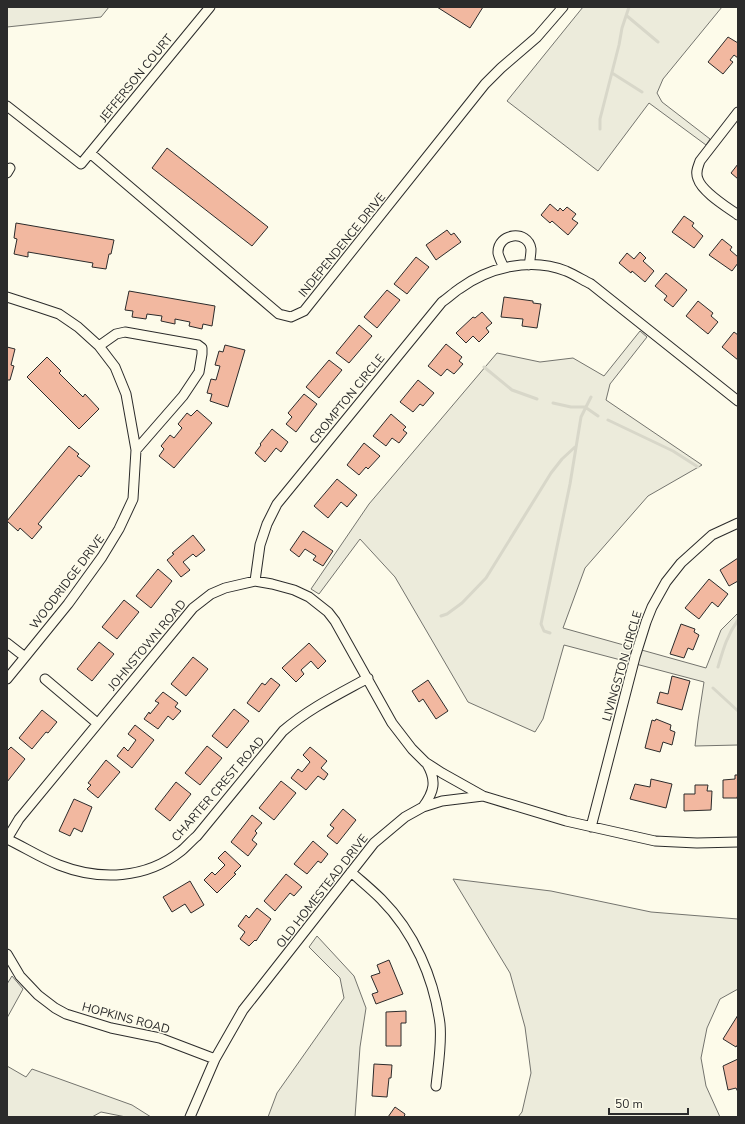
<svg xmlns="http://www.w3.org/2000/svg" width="745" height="1124" font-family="'Nunito Sans',sans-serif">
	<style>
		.green { fill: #ecebdb; stroke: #74746e }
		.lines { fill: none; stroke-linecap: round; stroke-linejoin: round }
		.stream { stroke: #d8d7c9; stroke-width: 3 }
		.building { fill: #f2b8a0; stroke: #2b2b2b }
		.street-casing { stroke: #2b2b2b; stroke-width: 11 }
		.street { stroke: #fdfbea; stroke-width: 9 }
		.labels { text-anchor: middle; stroke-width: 3; stroke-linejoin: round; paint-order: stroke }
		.street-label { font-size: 12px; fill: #2b2b2b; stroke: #fdfbea }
	</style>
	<rect width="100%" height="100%" fill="#fdfbea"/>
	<!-- green -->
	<path class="green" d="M7,7h102l-8,10 -94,10z
		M583,7h139l-59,72 -6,14 5,9 48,37 -4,6 -57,-42 -51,68 -91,-70z
		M640,331l7,6 -37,47 -4,16 96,65 -54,31 -63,72 -22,60 143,40 15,-38 17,-17v132l-43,1 3,-25 6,-39 -140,-37 -21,74 -8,13 -67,-30 -73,-125 -35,-38 -41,55 -8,-5 58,-85 128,-151 43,9 33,-4 31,18z
		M453,879l98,12 100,21 87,7v70l-18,10 -13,29 -6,30 5,28 14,31h-202l4,-5 9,-39 -6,-46 -15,-54z
		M317,936l37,40 12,32 -6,39 -5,70h-87l9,-24 67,-95 -4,-20 -31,-31z
		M12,976l11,13 -16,29v-34z
		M7,1066l19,11 6,-8 100,36 19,12h-25l-25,-5 -9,5h-85z"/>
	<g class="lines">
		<!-- stream -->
		<path class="stream" d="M627,16l31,26
			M612,73l30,19
			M600,129v-10l19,-74 3,-17 7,-21
			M484,367l28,23 25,9
			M553,403l18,4h14l13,9
			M608,420l65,31 25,16
			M441,616l6,-2 15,-11 24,-25 65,-105 11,-14 13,-12
			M550,633l-6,-2 -3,-7 29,-140 11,-67 10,-20
			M718,667c5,-17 9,-32 20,-47
			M713,688l25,23"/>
	</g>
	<!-- building -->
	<path class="building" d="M437,7h46l-13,21z
		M728,37l10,6v15l-4,-3 -4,5 3,2 -10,12 -15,-12z
		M167,148l101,79 -16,19 -100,-78z
		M738,164v15l-7,-6z
		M550,204l8,7 2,-3 3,3 4,-4 9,7 -4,5 6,4 -10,12 -16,-14 -2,2 -9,-8z
		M684,216l10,7 -2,3 11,10 -9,12 -22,-16z
		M16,223l98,17 -3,14h-2l-3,15 -14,-2 1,-4 -65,-11v5l-14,-3 3,-15 -3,-1z
		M447,230l4,5 3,-2 7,9 -25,18 -10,-15z
		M722,239l10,8 -2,3 8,7v6l-6,8 -23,-16z
		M640,252l6,6 -3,3 11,10 -9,11 -13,-11 -1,2 -12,-10 8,-10 7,6z
		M416,257l13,10 -22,27 -13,-10z
		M666,273l21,17 -14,17 -9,-7 3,-4 -12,-10z
		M387,290l13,10 -23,28 -13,-11z
		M129,291l86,15 -3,20 -9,-2 -1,5 -13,-3 1,-4 -15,-3v5l-14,-3 1,-5 -15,-2 -1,5 -14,-2 1,-6 -8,-1z
		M504,297l29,4v2l8,1 -4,24 -15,-2 1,-7 -22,-2z
		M698,301l15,12 -2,3 7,6 -10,12 -22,-18z
		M482,312l10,11 -6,5 3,4 -10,10 -6,-6 -7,7 -10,-10 17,-16 2,1z
		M359,325l13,11 -23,27 -13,-10z
		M734,332l4,3v25l-16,-13z
		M446,344l16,13 -3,4 4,3 -9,10 -7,-5 -6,7 -13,-10z
		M225,345l20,5 -17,57 -18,-6 2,-7 -5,-1 4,-14 5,1 4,-14 -5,-1 4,-14 4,1z
		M7,347l8,2 -4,16 3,1 -4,14h-3z
		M47,357l14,14 -2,2 24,24 2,-3 14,15 -20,20 -52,-52z
		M329,360l13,10 -23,28 -13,-11z
		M418,380l16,13 -11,13 -3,-2 -7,8 -13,-10z
		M304,394l13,10 -21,28 -10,-8 6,-7 -4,-4z
		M197,410l15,13 -38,45 -15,-12 5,-7 -3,-3 9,-11 4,3 8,-10 -4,-4 9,-11 4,3z
		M391,414l15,13 -3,3 4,3 -8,10 -7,-5 -6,8 -13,-10z
		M272,429l16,13 -7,10 -5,-4 -11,14 -10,-9 6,-8 -1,-1z
		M364,443l16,13 -12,13 -2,-2 -7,8 -12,-10z
		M69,446l10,8 -2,2 13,10 -9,11 -2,-2 -41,49 4,3 -10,12 -12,-11 -2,3 -11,-10z
		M337,479l20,16 -10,12 -6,-5 -13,16 -14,-12z
		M303,531l30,20 -10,15 -10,-6 3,-4 -11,-7 -6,8 -9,-7z
		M193,535l12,15 -9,7 -3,-3 -10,8 7,8 -9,7 -14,-17 7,-6 -2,-1z
		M738,558v23l-9,5 -9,-16z
		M158,569l14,12 -21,27 -15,-12z
		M709,579l19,15 -10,13 -6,-5 -13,17 -14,-11z
		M124,600l15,12 -22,27 -15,-12z
		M681,624l14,5 -1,3 5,3 -6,15 -5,-2 -4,10 -14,-4z
		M99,642l15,12 -22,27 -15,-12z
		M309,643l17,18 -8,8 -7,-8 -10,9 3,4 -8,8 -14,-14z
		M193,657l15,12 -22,27 -15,-12z
		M672,676l18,5 -8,29 -25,-7 3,-11 8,2z
		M271,678l9,7 -21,27 -12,-9 15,-20 3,2z
		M428,680l20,31 -12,8 -13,-20 -4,3 -7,-11z
		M163,692l15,11 -3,4 6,4 -8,9 -5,-4 -10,13 -14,-10 5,-7 1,2 9,-11 -4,-2z
		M234,709l15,12 -22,27 -15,-12z
		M42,710l15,12 -9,11 -2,-1 -14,17 -13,-11z
		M656,719l15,6 -1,5 5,2 -3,13 -9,-3 -3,10 -15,-4 7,-28 3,1z
		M135,725l19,15 -22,28 -15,-12 7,-9 4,4 8,-11 -8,-6z
		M207,746l15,12 -22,27 -15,-12z
		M11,747l14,12 -18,23v-31z
		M310,747l17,14 -6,7 7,6 -4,6 -6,-4 -12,14 -15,-12 7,-9 4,3 8,-10 -7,-7z
		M106,760l14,12 -22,26 -11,-9 4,-4 -3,-2z
		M735,775h3v19l-1,4h-14v-18l12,-1z
		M651,779l21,5 -6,24 -36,-9 5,-15 15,3z
		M281,781l15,12 -22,27 -15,-12z
		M176,782l15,12 -21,27 -15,-12z
		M695,785h13l-1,6h5l-1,19 -27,1v-17h11z
		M74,799l18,8 -10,25 -8,-4 -4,8 -11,-5z
		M343,809l13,11 -19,24 -10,-8 7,-8 -4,-3z
		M252,815l10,8 -7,8 2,2 -5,7 5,4 -9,12 -17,-14z
		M313,841l15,13 -7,9 -3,-2 -11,13 -13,-10z
		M225,851l16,15 -7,7 2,1 -19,19 -13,-13 8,-8 3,3 10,-10 -7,-7z
		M286,874l16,13 -8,9 -4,-3 -15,18 -11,-10z
		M190,881l14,24 -13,8 -6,-9 -13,8 -9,-15z
		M257,908l14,11 -15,22 -1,-1 -6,6 -9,-7 5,-7 -7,-6 8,-11 3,3z
		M389,960l14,34 -27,10 -4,-10 6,-2 -7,-16 9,-3 -3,-8z
		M406,1011v12h-5v23h-15v-34z
		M738,1015v29l-2,3 -13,-8z
		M738,1059v33l-2,-4 -8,2 -5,-24z
		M374,1064l18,1 -1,13h-2l-2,19 -15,-1z
		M395,1107l10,7 -1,3h-16z"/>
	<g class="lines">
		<!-- street casing -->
		<g class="street-casing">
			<path id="street" d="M7,106l74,58 129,-157
				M738,112l-38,49c-2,6 -5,11 -2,18 4,13 29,28 40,36
				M90,153l189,161 12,3 13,-6 181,-227 16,-16 36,-31 26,-30
				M7,173l3,-5
				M504,268c-2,-5 -5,-10 -6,-15 -1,-20 30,-24 33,-4 0,5 -1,11 -2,16
				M7,297l31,10 21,7 19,13 21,19 16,21 11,27 10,56 -3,49 -14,30 -17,28 -34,47 -43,53
				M99,346l17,-12 9,-2 73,13 4,3v6l-3,18 -16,24 -47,54
				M255,581l5,-36 7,-21 10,-20 165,-202c6,-4 11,-9 17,-13 30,-22 72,-32 107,-18 9,4 17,9 25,13l147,117
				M7,643l18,14 -18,22
				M45,679l52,44
				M423,807c11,-15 14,-26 4,-43
				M591,827l44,-170 11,-35 6,-15 14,-25 15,-19 31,-28 26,-12
				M7,839l12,-20 174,-211 18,-14 14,-6 30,-7 17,3 22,6 15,7 19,15 7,9 57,102 20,26 13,13 17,11 41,23
				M7,839c17,8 34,19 52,26 41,16 87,14 122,-14 5,-4 10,-10 16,-15l86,-105c25,-22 56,-37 85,-53
				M351,872c10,9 20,17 30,27 33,33 53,79 59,125 2,20 -2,42 -4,62
				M7,954l13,22 18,19 17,13 11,6 45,14 49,10 55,21
				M190,1117l25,-58 28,-49 131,-167 31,-26 18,-10 19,-6 41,-5 83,25 89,20 42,2 41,-1"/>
		</g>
		<!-- street -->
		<use href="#street" class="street"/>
	</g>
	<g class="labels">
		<!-- street labels -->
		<g class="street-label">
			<text transform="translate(136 78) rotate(-51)" y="4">JEFFERSON COURT</text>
			<text transform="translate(342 245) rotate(-51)" y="4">INDEPENDENCE DRIVE</text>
			<text transform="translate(347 399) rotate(-51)" y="4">CROMPTON CIRCLE</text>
			<text transform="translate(67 582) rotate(-53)" y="4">WOODRIDGE DRIVE</text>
			<text transform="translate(147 645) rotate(-50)" y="4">JOHNSTOWN ROAD</text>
			<text transform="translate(622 666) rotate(-74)" y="4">LIVINGSTON CIRCLE</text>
			<text transform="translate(218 789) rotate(-49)" y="4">CHARTER CREST ROAD</text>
			<text transform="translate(322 891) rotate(-52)" y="4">OLD HOMESTEAD DRIVE</text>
			<text transform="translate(126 1018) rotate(15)" y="4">HOPKINS ROAD</text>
		</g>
	</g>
	<!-- border -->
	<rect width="745" height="1124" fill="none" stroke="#2b2b2b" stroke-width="16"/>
	<!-- scale -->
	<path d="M609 1108v6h79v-6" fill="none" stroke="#2b2b2b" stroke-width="2"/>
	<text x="615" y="1108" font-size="12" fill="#2b2b2b" stroke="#fdfbea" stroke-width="3" paint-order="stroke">50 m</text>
</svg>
